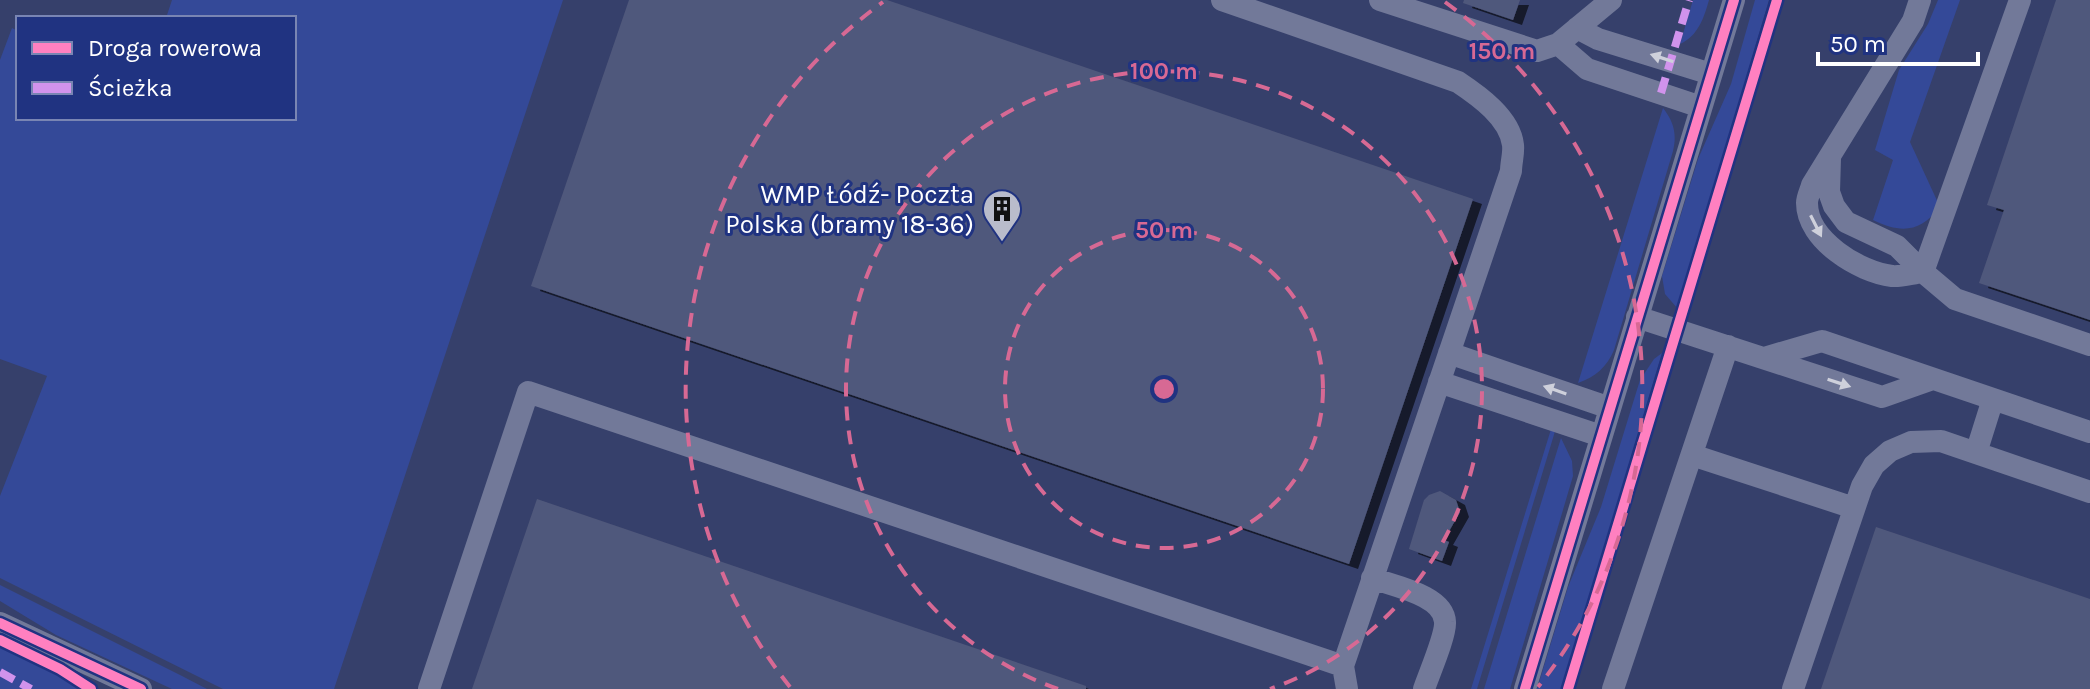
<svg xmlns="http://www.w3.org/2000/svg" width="2090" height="689" font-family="Karla,sans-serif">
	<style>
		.green { fill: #344998 }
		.building { fill: #50587b; filter: url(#shadow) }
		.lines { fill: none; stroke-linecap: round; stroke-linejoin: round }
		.minor { stroke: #727999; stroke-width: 22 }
		.quiet { stroke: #d193ec; stroke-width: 8; stroke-dasharray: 16 8; stroke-linecap: butt }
		.cycleway-casing { stroke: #203381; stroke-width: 15 }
		.cycleway { stroke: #ff80c0; stroke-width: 10 }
		.oneway { fill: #ced0db }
		.ring { fill: none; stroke: #d76994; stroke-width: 4; stroke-dasharray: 14 10 }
		.labels { text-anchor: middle; stroke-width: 6; stroke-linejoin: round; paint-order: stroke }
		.poi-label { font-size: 26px; fill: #fff; stroke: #203381; text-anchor: end }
		.centre { fill: #d76994; stroke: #203381; stroke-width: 4 }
		.ring-label { font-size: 24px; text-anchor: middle; font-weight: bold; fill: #d76994; stroke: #203381; stroke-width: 6; stroke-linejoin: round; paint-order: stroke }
	</style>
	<defs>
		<filter id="shadow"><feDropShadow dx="9" dy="5" stdDeviation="0" flood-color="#0009"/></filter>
	</defs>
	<rect width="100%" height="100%" fill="#36406b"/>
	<!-- green -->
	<path class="green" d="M172,0h391l-229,689h-111l-223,-111v-82l47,-120 -47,-17v-299l12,-32 6,3v87h276v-100h-128z
		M1693,0h16c-5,18 -11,36 -29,44z
		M1755,0h14l-91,309 -13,-15 -3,-18 36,-117 33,-75z
		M1938,0h22l-50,142 30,65c-20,25 -38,27 -67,13l20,-60 -18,-10 24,-80 29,-46z
		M1663,108c11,14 14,26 10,43l-59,199c-7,17 -19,27 -36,33z
		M1662,353l-100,336h-25l31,-102 33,-80 39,-127 14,-21z
		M1552,426l3,5 -2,7 -76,251h-6z
		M1561,438l11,23 1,15 -63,213h-26z
		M0,585l182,91 25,13h-35l-116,-54 -56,-34z
		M0,643l61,29 25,17h-86z"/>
	<!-- building -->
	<path class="building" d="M629,0h258l586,199 -124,365 -818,-278z
		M1464,0h56l-7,20 -50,-17z
		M2056,0h34v320l-111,-37 25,-73 -17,-5z
		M1440,491l16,9 4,12 -16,28 5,2 -7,19 -33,-12 15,-49 5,-5z
		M537,499l549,187v3h-614z
		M1876,527l214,72v90h-269z"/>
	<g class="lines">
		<!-- minor -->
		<path class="minor" d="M1380,0l157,51 21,-7 53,-44
			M1920,0l-7,21 -101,164c-1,5 -5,12 -5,18 0,37 52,69 85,73 9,1 21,-3 31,-4
			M1577,28l21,11 113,35
			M1558,44l29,25 114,38
			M1830,158l-1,34 5,14 12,16 51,24 26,26 32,27 135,46
			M1923,272l97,-272
			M1637,317l245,80 51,-18
			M1449,353l161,55
			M1764,358l58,-17 268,91
			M1439,382l162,54
			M1976,453l17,-54
			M1692,455l162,53
			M1372,578c21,8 72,17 73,44 1,13 -16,52 -21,67
			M0,623l141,66
			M1343,666l4,23
			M429,689l99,-297 815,274 168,-495c0,-8 3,-18 2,-26 -3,-27 -34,-49 -55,-63l-236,-82
			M1525,689l209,-689
			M1613,689l115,-343
			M1793,689l69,-203 12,-21 16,-14 21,-9 30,-1 149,51"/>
		<!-- quiet -->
		<path class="quiet" d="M1661,93l28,-93
			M0,672l31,17"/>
		<!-- cycleway casing -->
		<g class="cycleway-casing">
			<path id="cycleway" d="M0,623l141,66
				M0,640l60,29 31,20
				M1525,689l209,-689
				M1568,689l209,-689"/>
		</g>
		<!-- cycleway -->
		<use href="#cycleway" class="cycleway"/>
	</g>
	<!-- one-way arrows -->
	<defs><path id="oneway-solid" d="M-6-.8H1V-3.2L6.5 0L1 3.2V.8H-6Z" transform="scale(2)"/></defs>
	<g class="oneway">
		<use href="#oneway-solid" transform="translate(1662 58) rotate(-162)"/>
		<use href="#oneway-solid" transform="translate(1816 226) rotate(63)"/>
		<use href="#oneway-solid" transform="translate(1839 383) rotate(18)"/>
		<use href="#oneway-solid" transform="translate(1555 390) rotate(-161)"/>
	</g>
	<!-- distance rings -->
	<g class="ring">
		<circle cx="1164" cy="389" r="159"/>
		<path d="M1058 689A318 318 0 1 1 1270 689"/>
		<path d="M790 687A478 478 0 0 1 883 2M1445 2A478 478 0 0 1 1538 687"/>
	</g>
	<!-- icons -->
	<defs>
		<g id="building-pin" transform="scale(2)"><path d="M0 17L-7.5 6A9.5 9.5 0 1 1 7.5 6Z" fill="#b9bccb" stroke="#203381"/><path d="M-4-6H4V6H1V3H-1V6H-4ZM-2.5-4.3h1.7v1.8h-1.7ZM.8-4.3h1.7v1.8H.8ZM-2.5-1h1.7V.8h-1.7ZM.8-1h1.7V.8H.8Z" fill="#111"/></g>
	</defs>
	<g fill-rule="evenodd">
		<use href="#building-pin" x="1002" y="209"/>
	</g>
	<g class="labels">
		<!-- poi labels -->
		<g class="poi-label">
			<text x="974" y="203">WMP Łódź- Poczta<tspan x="974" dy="30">Polska (bramy 18-36)</tspan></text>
		</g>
	</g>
	<circle cx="1164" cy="389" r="12" class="centre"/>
	<g class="ring-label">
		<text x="1502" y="59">150 m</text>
		<text x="1164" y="79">100 m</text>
		<text x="1164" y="238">50 m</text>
	</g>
	<!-- legend -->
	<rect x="16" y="16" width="280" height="104" fill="#203381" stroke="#7985b3" stroke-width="2"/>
	<rect x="32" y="42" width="40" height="12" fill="#ff80c0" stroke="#7985b3" stroke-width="2"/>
	<text x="88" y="56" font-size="24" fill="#ffffff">Droga rowerowa</text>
	<rect x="32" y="82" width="40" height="12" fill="#d193ec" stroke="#7985b3" stroke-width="2"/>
	<text x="88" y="96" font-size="24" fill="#ffffff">Ścieżka</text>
	<!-- scale -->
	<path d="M1818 52v12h160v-12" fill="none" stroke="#ffffff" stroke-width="4"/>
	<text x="1830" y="52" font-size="24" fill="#ffffff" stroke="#203381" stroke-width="6" paint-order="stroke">50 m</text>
</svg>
